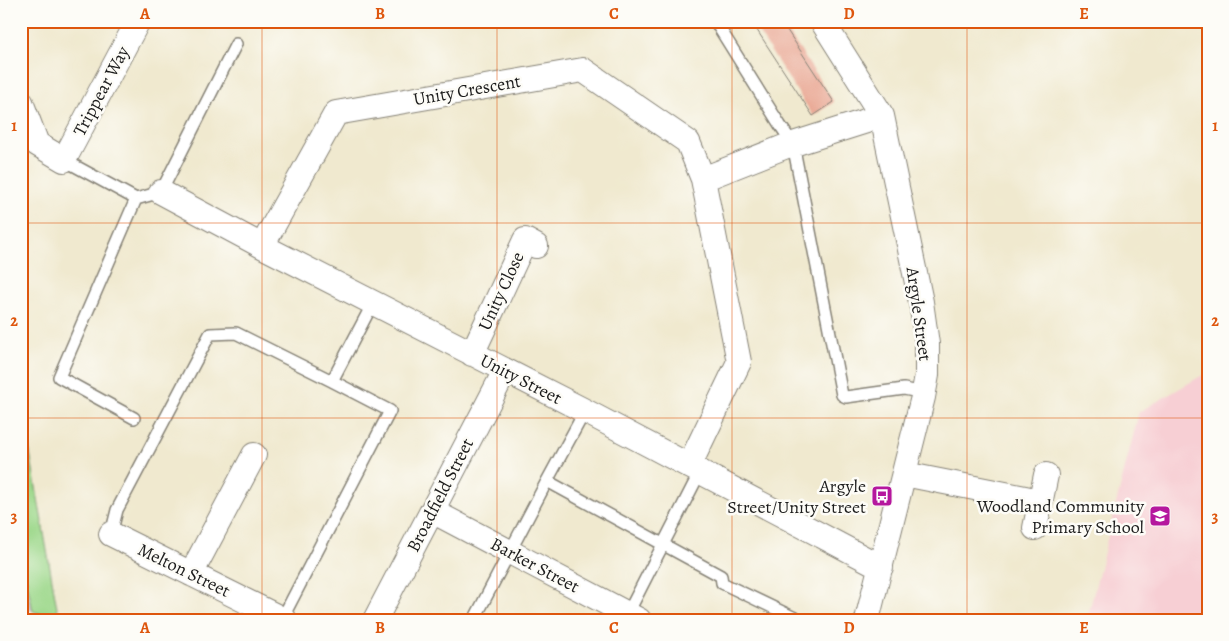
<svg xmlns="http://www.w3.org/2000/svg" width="1229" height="641" font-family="Alegreya,serif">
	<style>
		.built { fill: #f7cfd4 }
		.industrial { fill: #d2bdc8 }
		.green { fill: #9dd88b; stroke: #5c7a54 }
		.building { fill: #eaab98 }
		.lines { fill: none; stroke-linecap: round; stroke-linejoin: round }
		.service-casing { stroke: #868276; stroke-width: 14 }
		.minor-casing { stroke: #868276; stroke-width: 26 }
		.service { stroke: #fff; stroke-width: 11 }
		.minor { stroke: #fff; stroke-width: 24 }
		.rail { stroke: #1c1c1c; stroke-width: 4; stroke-dasharray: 8 4; stroke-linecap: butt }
		.grid { fill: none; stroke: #de560d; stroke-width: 1; stroke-opacity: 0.55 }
		.labels { text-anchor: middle; stroke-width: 5; stroke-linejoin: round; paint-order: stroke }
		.street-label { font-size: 18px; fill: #1c1c1c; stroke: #fdfcf7 }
		.poi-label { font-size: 18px; fill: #1c1c1c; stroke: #fdfcf7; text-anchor: end }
		.neatline { fill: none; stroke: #de560d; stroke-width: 2 }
		.grid-label { font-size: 16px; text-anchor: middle; font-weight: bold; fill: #de560d }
	</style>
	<rect width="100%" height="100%" fill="#fdfcf7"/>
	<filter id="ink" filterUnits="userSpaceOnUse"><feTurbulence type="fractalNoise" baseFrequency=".02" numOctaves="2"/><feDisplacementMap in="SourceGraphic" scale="10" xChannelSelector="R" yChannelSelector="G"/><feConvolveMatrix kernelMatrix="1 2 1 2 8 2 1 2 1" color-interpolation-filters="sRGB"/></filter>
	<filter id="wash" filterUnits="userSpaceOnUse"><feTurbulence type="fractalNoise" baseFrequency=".0096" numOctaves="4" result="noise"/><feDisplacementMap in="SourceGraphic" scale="20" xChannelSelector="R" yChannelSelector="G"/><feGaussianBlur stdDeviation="1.12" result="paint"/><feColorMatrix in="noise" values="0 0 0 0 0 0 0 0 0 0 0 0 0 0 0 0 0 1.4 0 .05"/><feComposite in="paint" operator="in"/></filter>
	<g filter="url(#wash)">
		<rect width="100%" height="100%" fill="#f0e9cf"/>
		<!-- built -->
		<path class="built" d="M1208,372v248h-121l52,-208z"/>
		<!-- industrial -->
		<path class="industrial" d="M21,553l12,58 -12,-4z"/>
		<!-- green -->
		<path class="green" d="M21,401l1,5 37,214 -26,-9 -12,-58z"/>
		<g id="blocks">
			<!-- building -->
			<path class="building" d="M751,21h30l53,81 -21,14z"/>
		</g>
	</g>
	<g filter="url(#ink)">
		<use href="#blocks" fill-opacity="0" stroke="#868276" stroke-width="1"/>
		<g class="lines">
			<!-- service casing -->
			<g class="service-casing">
				<path id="service" d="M715,21l65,104 13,19 49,251 4,2 58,-8 20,4
					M64,160l72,39 25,-7 75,-148
					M585,411l-38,70 174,95 1,7 77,37
					M134,418l-75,-41 77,-178
					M111,534l6,-24 93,-176 26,-1 96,48
					M626,617l74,-145
					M282,619l108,-208 -58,-30 41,-78
					M474,620l73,-139"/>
			</g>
			<!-- minor casing -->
			<g class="minor-casing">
				<path id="minor" d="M822,21l60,95 39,186 6,42v31l-4,22 -56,223
					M21,102l16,42 27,16 74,-139
					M703,179l81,-32 98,-31
					M161,192l101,54 323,165 296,156
					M262,246l74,-133 247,-43 105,72 15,37 36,183 -50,104
					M472,354l53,-114 11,6
					M904,474l136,27
					M432,511l207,109
					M1035,528l11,-53
					M111,534l173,86
					M191,574l63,-119
					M375,620l130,-249"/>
			</g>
			<!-- service -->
			<use href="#service" class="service"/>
			<!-- minor -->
			<use href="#minor" class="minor"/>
			<!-- rail -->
			<path class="rail" d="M21,598l4,22"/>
		</g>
	</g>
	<!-- grid -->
	<path class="grid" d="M262,21v599M497,21v599M732,21v599M967,21v599M21,223h1187M21,418h1187"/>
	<!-- icons -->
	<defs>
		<g id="bus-square" transform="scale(1.125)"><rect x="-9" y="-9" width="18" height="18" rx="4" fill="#b5179e" stroke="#fdfcf7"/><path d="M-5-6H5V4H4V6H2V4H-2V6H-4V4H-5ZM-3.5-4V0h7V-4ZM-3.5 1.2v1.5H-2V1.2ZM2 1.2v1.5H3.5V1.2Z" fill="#fff"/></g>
		<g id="school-square" transform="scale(1.125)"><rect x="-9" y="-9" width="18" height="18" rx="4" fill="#b5179e" stroke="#fdfcf7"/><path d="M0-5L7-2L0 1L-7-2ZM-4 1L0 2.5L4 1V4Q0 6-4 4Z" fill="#fff"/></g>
	</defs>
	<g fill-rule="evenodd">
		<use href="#bus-square" x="882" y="496"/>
		<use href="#school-square" x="1160" y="516"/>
	</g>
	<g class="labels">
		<!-- street labels -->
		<g class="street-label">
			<text transform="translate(467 90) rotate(-10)" y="6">Unity Crescent</text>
			<text transform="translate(101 91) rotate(-62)" y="6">Trippear Way</text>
			<text transform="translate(501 291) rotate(-65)" y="6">Unity Close</text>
			<text transform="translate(919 314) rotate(82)" y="6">Argyle Street</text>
			<text transform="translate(521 379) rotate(27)" y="6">Unity Street</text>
			<text transform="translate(440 495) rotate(-63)" y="6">Broadfield Street</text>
			<text transform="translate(535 565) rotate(28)" y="6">Barker Street</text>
			<text transform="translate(184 570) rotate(26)" y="6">Melton Street</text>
		</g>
		<!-- poi labels -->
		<g class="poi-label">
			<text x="866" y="492">Argyle<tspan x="866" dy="21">Street/Unity Street</tspan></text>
			<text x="1144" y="512">Woodland Community<tspan x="1144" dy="21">Primary School</tspan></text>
		</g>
	</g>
	<!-- margin -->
	<rect width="1229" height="641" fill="none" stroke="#fdfcf7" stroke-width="55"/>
	<rect x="28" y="28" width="1174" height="586" class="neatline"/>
	<g class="grid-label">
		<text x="145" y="19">A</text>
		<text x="380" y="19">B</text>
		<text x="614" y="19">C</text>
		<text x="849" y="19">D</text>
		<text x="1084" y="19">E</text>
		<text x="14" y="131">1</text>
		<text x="1215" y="131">1</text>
		<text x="14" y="326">2</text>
		<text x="1215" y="326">2</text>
		<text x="14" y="522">3</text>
		<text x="1215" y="522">3</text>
		<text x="145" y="633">A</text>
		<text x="380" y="633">B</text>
		<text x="614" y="633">C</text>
		<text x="849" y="633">D</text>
		<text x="1084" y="633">E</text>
	</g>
</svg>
